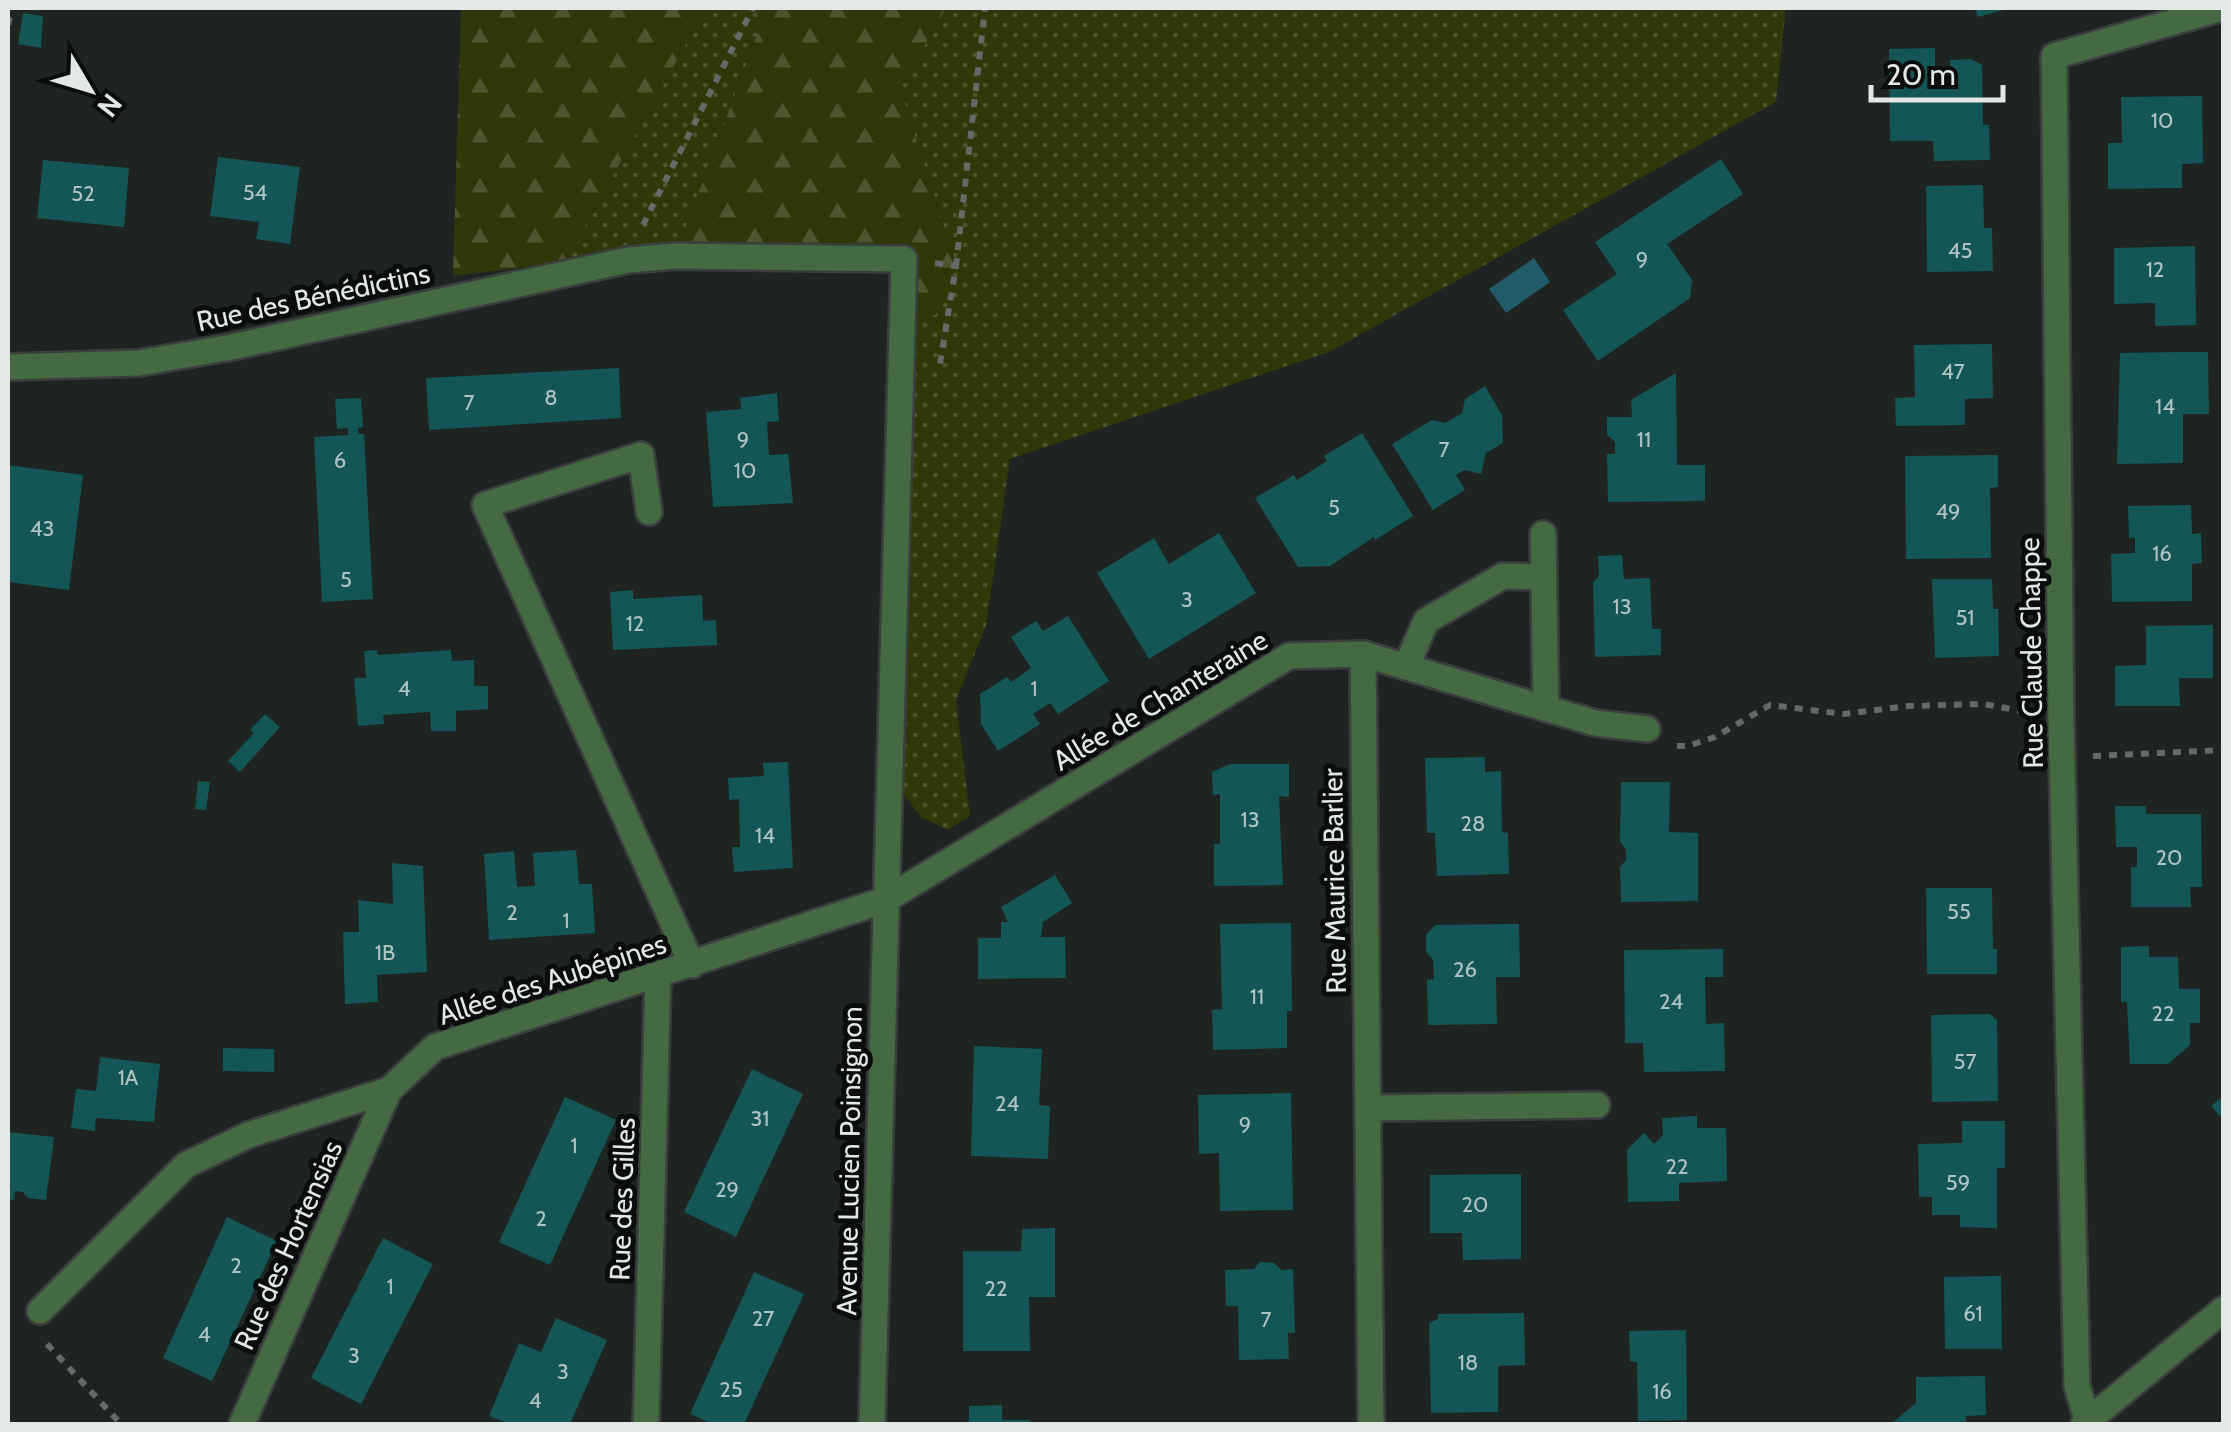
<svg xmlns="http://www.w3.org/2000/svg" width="2231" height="1432" font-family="Cabin,sans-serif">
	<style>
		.grass { fill: url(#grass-dots) }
		.forest { fill: url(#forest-firs) }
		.water { fill: #215b69 }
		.building { fill: #145655 }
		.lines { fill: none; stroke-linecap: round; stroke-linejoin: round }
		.minor-casing { stroke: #3a3f3d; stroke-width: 30 }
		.path { stroke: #646a67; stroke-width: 6; stroke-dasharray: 8 8; stroke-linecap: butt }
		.minor { stroke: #456942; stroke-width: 25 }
		.labels { text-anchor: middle; stroke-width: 10; stroke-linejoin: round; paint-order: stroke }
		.number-label { font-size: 22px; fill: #afc4c2 }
		.street-label { font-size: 28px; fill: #e3e8e6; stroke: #0a0d0b }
	</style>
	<defs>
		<pattern id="grass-dots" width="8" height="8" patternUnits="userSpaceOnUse" patternTransform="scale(2.5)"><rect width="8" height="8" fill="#303709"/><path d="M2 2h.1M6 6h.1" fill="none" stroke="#4e542d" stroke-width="1.8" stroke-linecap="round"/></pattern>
		<pattern id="forest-firs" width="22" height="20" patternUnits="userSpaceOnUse" patternTransform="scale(2.5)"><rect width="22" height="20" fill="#303709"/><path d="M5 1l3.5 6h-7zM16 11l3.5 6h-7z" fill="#4e542d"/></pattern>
	</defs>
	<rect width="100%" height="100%" fill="#1e2421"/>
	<!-- grass -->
	<path class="grass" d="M706,8h64l-6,9 -89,239 -110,6z
		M946,8h840l-10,94 -447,250 -319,107 -24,167 -30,74 14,116 -22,14 -26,-12 -33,-42 12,-459 55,-52 -56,-177z"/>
	<!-- forest -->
	<path class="forest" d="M461,8h245l-141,254 -112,14z
		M770,8h176l-46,80 56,178 -21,49 -34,2 3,-57 -229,-4 89,-239z"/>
	<!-- water -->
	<path class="water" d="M1534,258l16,24 -44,31 -17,-24z"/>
	<!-- building -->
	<path class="building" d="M1975,8h32v1l-29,8z
		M23,13l20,3 -2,32 -23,-4z
		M1935,48v27h15v-15l21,-1 11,6 1,60h6l1,35 -56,1 -1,-20h-43l-1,-92z
		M2202,96l1,67 -21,1v24l-74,1v-46h14l-1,-46z
		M218,157l82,10 -10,77 -34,-5 3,-17 -49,-6z
		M1721,159l22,35 -76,50 25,36 -2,18 -92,63 -35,-51 54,-36 -22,-32z
		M43,160l86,8 -5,59 -87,-9z
		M1983,185l1,43h8l1,43 -66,1 -1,-86z
		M2195,246l1,79 -41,1v-23l-41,1v-56z
		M1992,344l1,54 -28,1v26l-69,1 -1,-28 20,-1 -1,-52z
		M2182,352h26l1,62h-26v49l-66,1 3,-111z
		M619,368l2,50 -192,12 -3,-52z
		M1676,373l1,92h28v36l-97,1 -1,-48h8v-12l-8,-7v-18h25l-1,-17z
		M1485,386l17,29 1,28 -17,10 -5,21 -17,-4 -8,5 9,15 -32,20 -41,-66 40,-24 13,3 17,-10 3,-14z
		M777,393l2,28 -12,1 2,33 19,-1 5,49 -80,4 -7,-95 35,-3 -1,-11z
		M361,398l2,29 -5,1v6h6l9,165 -51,3 -8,-165 34,-2v-7l-11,1 -2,-30z
		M1362,433l51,83 -38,24 -1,-3 -44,29 -32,1 -43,-69 39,-23 3,5 30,-19 -3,-5z
		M1998,455v32l-8,1 1,70 -85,1 -1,-103z
		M8,465l75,10 -14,115 -61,-8z
		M2191,505l1,29 9,-1 1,30 -10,1v37l-80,1 -1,-48 24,-1v-15h-6l-1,-32z
		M1219,533l37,60 -107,66 -52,-86 57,-35 15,26z
		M1622,555l2,24 26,-1 2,51h9v26l-66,2 -2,-75 6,-6 -1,-20z
		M1932,579h60l1,30h5l1,47 -64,2z
		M633,590v9l69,-4 1,26 13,-1 1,25 -104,5 -3,-58z
		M1068,616l41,65 -51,33 -8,-11 -17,11 7,10 -42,27 -17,-27 -1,-30 27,-17 4,5 20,-14 -20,-31 25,-16 7,10z
		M2213,625v53h-34l1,28h-65v-40l31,-1v-39z
		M377,650l1,5 73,-5 1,11 22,-1v26h14v23l-32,2v20h-25l-1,-19 -47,3 1,9 -26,2 -4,-48h12l-2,-27z
		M265,714l15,13 -40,45 -12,-11 26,-28 -4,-3z
		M1485,757v15l16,-1 1,61 6,1 1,41 -72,2 -2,-43h-8l-2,-75z
		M788,762l5,106 -59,4 -2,-25h8l-1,-48 -10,1 -1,-22 36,-2 -1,-13z
		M1230,764h59v33l-10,-1 4,89 -69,1v-42h6v-50l-7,1 -1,-23z
		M198,781l12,1 -4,28 -11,-1z
		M1621,782h49l-1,50 29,1v68l-77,1 -1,-35 6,-7v-10l-6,-9z
		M2115,806h31v8h55l1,73h-12l1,20h-60v-40h6v-20h-21z
		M576,850l3,34h13l3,49 -106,7 -5,-86 30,-3 3,36 18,-1 -2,-33z
		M392,863l31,3 4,106 -50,3 1,27 -33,2 -2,-72h16l-1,-32 35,4z
		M1055,875l17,28 -29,19 -2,15h24l1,41 -88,1v-41h23v-16h7l-7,-15z
		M1926,888h66l1,61h4v25h-70z
		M1291,923l1,88h-5v37l-74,2 -1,-40 10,-1 -2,-85z
		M1519,924l1,53h-24l1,47 -69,1 -1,-45 7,-1 -1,-19 -7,-8v-17l9,-10z
		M2149,946v11h29l1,32h21v34h-10v22l-22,19h-38l-3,-62h-6v-55z
		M1723,949v28h-18l1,47 18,-1 1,48 -81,1 -1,-29h-18l-1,-93z
		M1990,1014l7,6 1,81 -66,1 -1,-87z
		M974,1046l68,3 -3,56 11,1 -2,53 -77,-3z
		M223,1048l51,1v23l-51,-1z
		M100,1057l60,7 -6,58 -58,-4 -1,13 -24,-3 5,-39 20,2z
		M752,1069l51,25 -67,143 -52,-25z
		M1291,1093l2,117 -73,1 -1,-58 -20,1 -1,-59z
		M2224,1096v24l-13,-14z
		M565,1097l51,23 -66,145 -51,-23z
		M1697,1116v12h29l1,53 -48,2v18l-51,1 -1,-52 17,-17 10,11 9,-9 -1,-17z
		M1962,1121h43v47h-8v60l-37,-1v-12h-28v-18h-13l-1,-53 44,-1z
		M8,1132l46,5 -8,63 -18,-2 -5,-6 -8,-1 -1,9 -6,-1z
		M1521,1174v85l-58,1 -1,-27h-32v-58z
		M227,1217l50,24 -65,140 -49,-23z
		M1055,1228v69h-26l1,54h-67v-100h58l1,-22z
		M383,1238l50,26 -72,140 -50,-26z
		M1260,1262l14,1 8,7 11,-1 2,64h-7l1,26 -50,1 -1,-54h-12l-1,-36 29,-1z
		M754,1272l50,22 -60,130h-31l-23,-10z
		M2001,1276l1,73h-57l-1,-72z
		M1524,1313l1,52 -27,1v46l-67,1 -2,-90 9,-4v-5z
		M556,1318l51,22 -37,84h-60l-21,-8 30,-73 22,9z
		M1686,1330l1,90 -49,1 -1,-59 -7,-1 -1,-30z
		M1985,1376l1,39 -20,1v8h-75l25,-21v-26z
		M1002,1405v15h27l4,4h-64v-18z"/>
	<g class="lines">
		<!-- minor casing -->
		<g class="minor-casing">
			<path id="minor" d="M8,367l131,-4 93,-16 396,-87 47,-4 229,3 -32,1165
				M649,512l-8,-57 -156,50 207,460
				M1543,534l3,174
				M1363,654l8,770
				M1406,667l20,-46 77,-45 41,1
				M1368,1108l229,-3
				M40,1311l146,-146 62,-30 141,-45 46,-43 450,-147 404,-244 74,-2 232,69 52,6
				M2088,1422l-11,-36 -16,-668 -7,-662 168,-48
				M242,1424l147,-334
				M646,1424l12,-449
				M2084,1424l140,-115"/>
		</g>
		<!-- path -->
		<path class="path" d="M8,25l4,-17
			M643,225l110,-217
			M935,263l21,3 -17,104
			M956,266l29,-258
			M1677,746h11l27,-9 55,-32 74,9 64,-8 75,-2 45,8
			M2093,756l131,-6
			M47,1344l74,80"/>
		<!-- minor -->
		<use href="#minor" class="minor"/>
	</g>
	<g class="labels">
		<!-- number labels -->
		<g class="number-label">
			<text x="2162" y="128">10</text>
			<text x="255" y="200">54</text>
			<text x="83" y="201">52</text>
			<text x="1960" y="258">45</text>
			<text x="1642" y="267">9</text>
			<text x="2155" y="277">12</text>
			<text x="1953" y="379">47</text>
			<text x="551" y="405">8</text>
			<text x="469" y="410">7</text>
			<text x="2165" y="414">14</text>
			<text x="743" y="447">9</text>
			<text x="1644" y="447">11</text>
			<text x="1444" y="457">7</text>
			<text x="340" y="468">6</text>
			<text x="745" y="478">10</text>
			<text x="1334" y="515">5</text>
			<text x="1948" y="519">49</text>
			<text x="42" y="536">43</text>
			<text x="2162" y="561">16</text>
			<text x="346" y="587">5</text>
			<text x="1187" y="607">3</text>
			<text x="1622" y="614">13</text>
			<text x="1965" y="625">51</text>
			<text x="635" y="631">12</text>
			<text x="404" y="696">4</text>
			<text x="1034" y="696">1</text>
			<text x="1250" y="827">13</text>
			<text x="1473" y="831">28</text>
			<text x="765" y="843">14</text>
			<text x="2169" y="865">20</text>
			<text x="1959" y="919">55</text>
			<text x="512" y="920">2</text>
			<text x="566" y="928">1</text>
			<text x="385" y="960">1B</text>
			<text x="1465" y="977">26</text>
			<text x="1257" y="1004">11</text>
			<text x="1671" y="1009">24</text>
			<text x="2163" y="1021">22</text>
			<text x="1965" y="1069">57</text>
			<text x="128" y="1085">1A</text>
			<text x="1007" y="1111">24</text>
			<text x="760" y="1126">31</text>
			<text x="1245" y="1132">9</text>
			<text x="574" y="1153">1</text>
			<text x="1677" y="1174">22</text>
			<text x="1958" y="1190">59</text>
			<text x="727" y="1197">29</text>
			<text x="1475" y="1212">20</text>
			<text x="541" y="1226">2</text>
			<text x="236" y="1273">2</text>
			<text x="390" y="1294">1</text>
			<text x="996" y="1296">22</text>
			<text x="1973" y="1321">61</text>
			<text x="763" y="1326">27</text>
			<text x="1266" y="1327">7</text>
			<text x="204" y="1342">4</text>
			<text x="354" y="1363">3</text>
			<text x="1468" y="1370">18</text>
			<text x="563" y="1379">3</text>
			<text x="731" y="1397">25</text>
			<text x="1662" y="1399">16</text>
			<text x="535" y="1408">4</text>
		</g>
		<!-- street labels -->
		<g class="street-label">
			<text transform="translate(313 297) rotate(-12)" y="10">Rue des Bénédictins</text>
			<text transform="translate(2031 653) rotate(-91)" y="10">Rue Claude Chappe</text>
			<text transform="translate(1160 700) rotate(-31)" y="10">Allée de Chanteraine</text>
			<text transform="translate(1334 881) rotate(-91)" y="10">Rue Maurice Barlier</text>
			<text transform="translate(552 979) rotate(-18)" y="10">Allée des Aubépines</text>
			<text transform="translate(849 1161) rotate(-89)" y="10">Avenue Lucien Poinsignon</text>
			<text transform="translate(622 1199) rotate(-88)" y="10">Rue des Gilles</text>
			<text transform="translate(288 1245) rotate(-66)" y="10">Rue des Hortensias</text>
		</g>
	</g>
	<!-- border -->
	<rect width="2231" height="1432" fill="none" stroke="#e3e8e6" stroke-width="20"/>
	<!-- north arrow -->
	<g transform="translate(90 90) rotate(128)" stroke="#0a0d0b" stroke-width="8" paint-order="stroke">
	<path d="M0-8L18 38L0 25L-18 38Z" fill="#e3e8e6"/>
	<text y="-15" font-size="28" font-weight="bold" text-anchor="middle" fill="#e3e8e6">N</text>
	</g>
	<!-- scale -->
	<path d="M1871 85v15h132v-15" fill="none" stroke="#e3e8e6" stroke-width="5"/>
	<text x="1886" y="85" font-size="30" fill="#e3e8e6" stroke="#0a0d0b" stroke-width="8" paint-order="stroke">20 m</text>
</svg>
